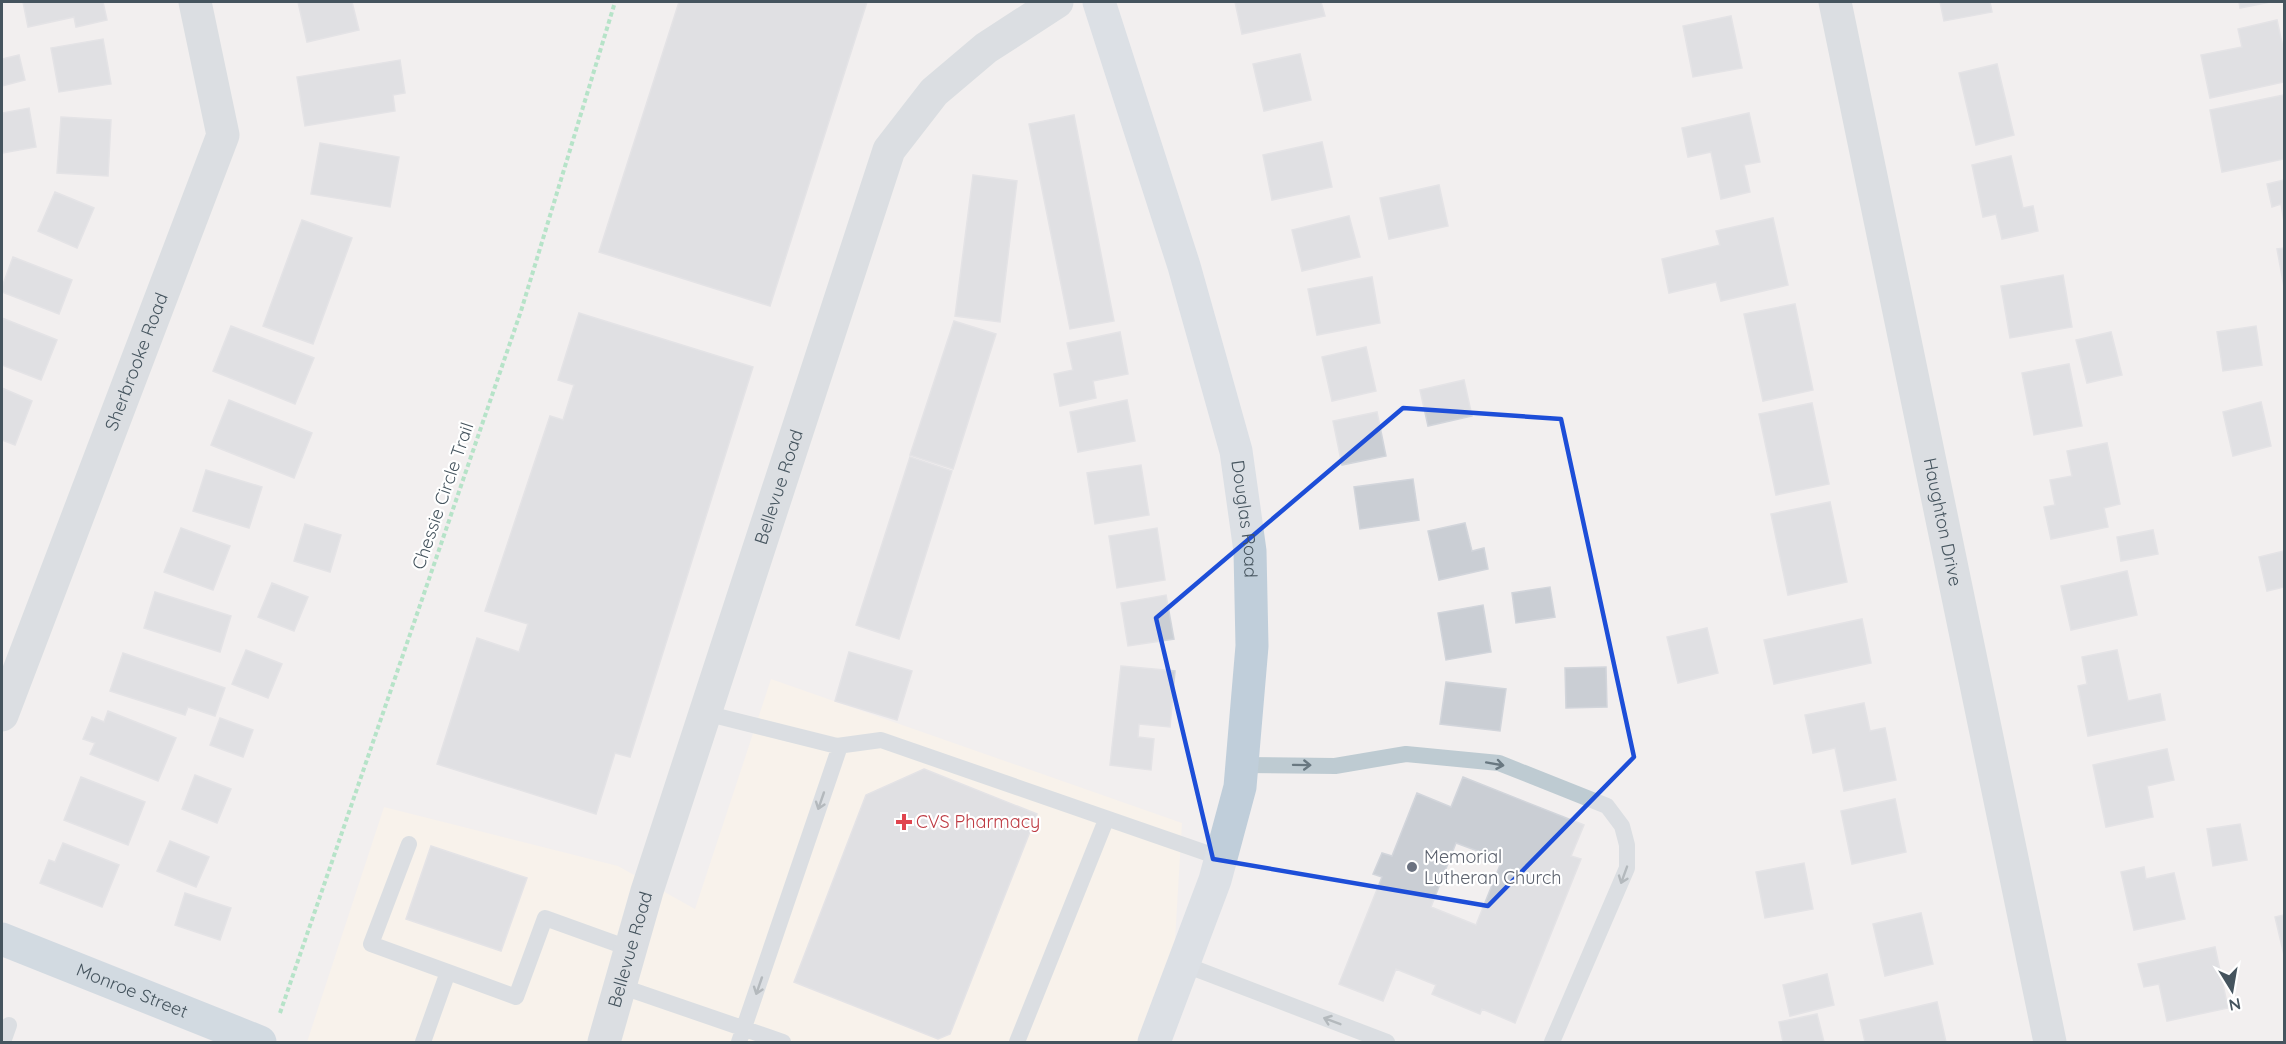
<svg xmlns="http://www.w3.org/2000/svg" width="2286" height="1044" font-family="Quicksand,sans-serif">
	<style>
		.commercial { fill: #fef5e7 }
		.building { fill: #caced4; stroke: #d2d5db; stroke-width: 1.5; fill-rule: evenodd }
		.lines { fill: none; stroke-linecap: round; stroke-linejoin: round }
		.path { stroke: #6dd59a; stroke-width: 4; stroke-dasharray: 4.5 3; stroke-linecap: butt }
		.lane { stroke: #becbd2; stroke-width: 16 }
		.street { stroke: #becbd2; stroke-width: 33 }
		.secondary { stroke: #c0ceda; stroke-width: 33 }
		.primary { stroke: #acc1d1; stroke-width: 33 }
		.oneway { stroke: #697881 }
		.marked { fill: none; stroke: #1d4ed8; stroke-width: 4.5; stroke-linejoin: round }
		.health-dot { fill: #e0444e; stroke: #fff; stroke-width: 2 }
		.worship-dot { fill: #6b7280; stroke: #fff; stroke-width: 2 }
		.labels { text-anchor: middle; stroke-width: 4.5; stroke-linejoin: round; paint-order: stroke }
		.street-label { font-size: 18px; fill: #45545e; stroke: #fff }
		.health-label { font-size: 18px; fill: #be3a42; stroke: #fff; text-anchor: start }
		.worship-label { font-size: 18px; fill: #5b616d; stroke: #fff; text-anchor: start }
	</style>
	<rect width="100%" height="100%" fill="#f2efef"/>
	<!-- commercial -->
	<path class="commercial" d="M771,679l411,144 -13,219h-862l77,-235 234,59 77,43z"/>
	<!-- building -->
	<path class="building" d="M23,2h80l4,18 -31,7 -2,-10 -46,10z
		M298,2h54l7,28 -52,12z
		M679,2h188l-97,304 -171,-54z
		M1235,2h86l4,14 -83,18z
		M1940,2h50l2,10 -48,9z
		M2239,2h31l-30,6z
		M1731,16l11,52 -49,9 -10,-51z
		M2277,20l7,32v30l-74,16 -9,-43 41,-8 -4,-18z
		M103,39l8,45 -52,8 -8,-44z
		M1300,54l11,46 -47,11 -11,-47z
		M19,55l6,25 -23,6v-27z
		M400,60l5,33 -12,2 2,16 -90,15 -8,-49z
		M1997,64l17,71 -38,10 -17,-72z
		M2284,95v64l-62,13 -12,-62z
		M29,108l7,39 -34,6v-40z
		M1749,113l11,49 -16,3 6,27 -29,7 -10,-47 -23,5 -6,-29z
		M1074,115l40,206 -44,8 -41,-205z
		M61,117l50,3 -3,56 -51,-3z
		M1322,142l10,45 -60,13 -9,-45z
		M320,143l79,14 -9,50 -79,-13z
		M2011,156l12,52 10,-2 5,25 -36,8 -6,-25 -13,3 -11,-52z
		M973,175l44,6 -17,141 -45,-6z
		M2284,180v42l-3,-18 -9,3 -5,-23z
		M1439,185l9,41 -59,13 -9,-41z
		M55,192l39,16 -17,40 -39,-17z
		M1349,216l11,41 -58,14 -10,-41z
		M1773,218l15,67 -67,16 -5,-19 -47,11 -7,-34 58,-14 -4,-14z
		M302,220l50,18 -39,106 -50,-18z
		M2284,248v39l-7,-38z
		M13,257l59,23 -13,34 -57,-22v-5z
		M2063,275l9,52 -62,11 -9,-52z
		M1372,277l8,46 -63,12 -9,-46z
		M1795,304l18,86 -50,11 -19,-87z
		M579,313l174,54 -123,390 -15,-4 -19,61 -159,-50 40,-126 42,14 9,-28 -43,-13 65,-195 13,4 11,-35 -16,-5z
		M2,318l55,22 -16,40 -39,-15z
		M954,321l42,13 -43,135 -43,-14z
		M231,326l83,32 -19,46 -82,-33z
		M2256,326l6,39 -39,6 -6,-39z
		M1120,332l8,42 -35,7 3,17 -36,8 -6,-32 19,-4 -6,-27z
		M2111,332l11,43 -35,8 -11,-43z
		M1366,347l10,44 -44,10 -10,-44z
		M2069,364l13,62 -48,9 -12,-62z
		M1464,380l8,36 -44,10 -8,-36z
		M2,388l30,13 -17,44 -13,-5z
		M229,400l83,33 -18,45 -83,-33z
		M1127,400l8,41 -57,11 -8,-40z
		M2261,402l10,44 -38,10 -10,-44z
		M1812,403l17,81 -53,11 -17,-81z
		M1377,412l9,44 -44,9 -9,-44z
		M2107,443l13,61 -16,4 4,19 -57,12 -7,-32 11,-2 -5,-25 22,-4 -5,-25z
		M910,457l42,14 -53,168 -43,-14z
		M1141,465l8,50 -54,9 -8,-51z
		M206,470l56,17 -13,41 -56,-17z
		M1413,479l6,41 -59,9 -6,-42z
		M1830,502l17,80 -59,13 -17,-81z
		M1465,523l7,28 12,-3 4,21 -49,11 -11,-49z
		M305,524l36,11 -11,37 -36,-11z
		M181,528l49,18 -17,44 -49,-18z
		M1157,528l8,52 -48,8 -8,-52z
		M2153,530l5,24 -37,7 -4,-24z
		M2284,551v36l-17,4 -8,-34z
		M2127,571l10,44 -66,15 -10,-44z
		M272,583l36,14 -14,34 -36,-14z
		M1550,587l5,30 -39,6 -4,-30z
		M155,592l76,24 -11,36 -76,-24z
		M1166,595l8,44 -46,7 -7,-43z
		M1483,605l8,47 -45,8 -8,-47z
		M1862,619l9,44 -97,21 -10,-44z
		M1707,628l11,45 -40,10 -11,-46z
		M246,650l36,14 -14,34 -36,-14z
		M2117,650l11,51 32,-7 5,26 -77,16 -10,-50 9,-2 -5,-27z
		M849,652l63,19 -15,49 -62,-19z
		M123,653l102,35 -10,28 -27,-9 -3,8 -75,-24z
		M1121,666l54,5 -5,56 -31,-3 -1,13 16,2 -3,31 -41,-5z
		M1606,667l1,40 -41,1 -1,-40z
		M1446,682l60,7 -6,42 -60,-7z
		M1864,703l6,28 15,-3 11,52 -52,11 -9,-43 -22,5 -8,-38z
		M108,711l68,27 -18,43 -68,-27 5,-11 -12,-4 9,-22 12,5z
		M220,718l33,12 -10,27 -33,-12z
		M2167,749l7,31 -27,6 6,31 -47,10 -13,-62z
		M924,769l113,45 -87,220 -12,5 -144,-57 72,-187z
		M195,775l36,14 -14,34 -35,-14z
		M81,777l64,25 -17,43 -64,-25z
		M1463,777l121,48 -13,31 10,3 -66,164 -33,-14 -2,5 -48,-20 4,-9 -40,-16 -13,32 -44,-17 43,-107 -9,-3 9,-21 10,3 25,-63 34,14zM1456,843l46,17 -26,65 -45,-18z
		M1895,799l11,53 -54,12 -11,-53z
		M2240,824l7,36 -34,6 -6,-37z
		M170,841l39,16 -13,30 -39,-16z
		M63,843l56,22 -17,42 -62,-24 9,-23 6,2z
		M431,846l96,32 -26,73 -95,-32z
		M1804,863l9,46 -48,9 -9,-46z
		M2144,867l2,12 28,-6 11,46 -51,11 -13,-58z
		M185,893l46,15 -11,32 -45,-15z
		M1921,913l12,51 -48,12 -12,-52z
		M2284,915v40l-9,-38z
		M2215,947l13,61 -61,13 -8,-37 -15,3 -6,-23z
		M1827,974l7,31 -44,11 -7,-31z
		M1937,1002l9,40h-81l-5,-22z
		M1817,1014l7,28h-41l-4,-20z"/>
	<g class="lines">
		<!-- path -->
		<path class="path" d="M280,1013l241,-702 94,-309"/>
		<!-- lane -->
		<path class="lane" d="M705,713l132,33 44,-6 340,118
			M1243,765l92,1 71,-12 93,9 108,43 15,20 5,19v23l-75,174
			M409,844l-38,100 77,28
			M1183,964l204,78
			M620,986l163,56
			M3,1042l6,-17
			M423,1042l25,-70 68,25 29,-79 86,31
			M739,1042l101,-296
			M1017,1042l89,-222"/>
		<!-- street -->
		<g class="street">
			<path id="s1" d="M1835,2l215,1040"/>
			<path id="s2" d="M2,715l221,-580 -28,-133"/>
			<path id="s3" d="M604,1042l43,-151 242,-741 45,-58 52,-44 71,-46"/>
		</g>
		<!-- secondary -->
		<path class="secondary" id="s4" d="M1099,2l85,264 52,185 14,100 2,95 -12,141 -25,93 -61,162"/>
		<!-- primary -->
		<path class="primary" id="s5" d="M2,939l258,103"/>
	</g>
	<!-- one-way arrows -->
	<defs><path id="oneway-shaft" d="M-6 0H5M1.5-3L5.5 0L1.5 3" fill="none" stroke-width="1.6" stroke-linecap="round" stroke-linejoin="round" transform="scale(1.5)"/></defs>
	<g class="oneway">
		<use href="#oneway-shaft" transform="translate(1495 764) rotate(10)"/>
		<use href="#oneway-shaft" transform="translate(1302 765) rotate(1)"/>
		<use href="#oneway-shaft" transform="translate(821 801) rotate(109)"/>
		<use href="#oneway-shaft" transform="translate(1624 875) rotate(110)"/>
		<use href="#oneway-shaft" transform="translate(759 986) rotate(109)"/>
		<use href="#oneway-shaft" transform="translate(1332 1021) rotate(-159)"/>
	</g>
	<!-- marked area -->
	<path d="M0 0H2286V1044H0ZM1403,408l158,11 73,338 -146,149 -275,-47 -57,-241z" fill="#f2efef" fill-opacity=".55" fill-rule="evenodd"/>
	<path class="marked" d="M1403,408l158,11 73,338 -146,149 -275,-47 -57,-241z"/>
	<!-- markers -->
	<path class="health-dot" d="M901 813h6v6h6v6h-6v6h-6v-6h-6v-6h6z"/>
	<circle class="worship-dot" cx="1412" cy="867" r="6"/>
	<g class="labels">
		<!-- street labels -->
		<g class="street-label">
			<text dy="6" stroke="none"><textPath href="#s2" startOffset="378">Sherbrooke Road</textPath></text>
			<text dy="6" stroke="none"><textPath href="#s3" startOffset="582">Bellevue Road</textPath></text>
			<text transform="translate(443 496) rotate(-71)" y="6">Chessie Circle Trail</text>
			<text dy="6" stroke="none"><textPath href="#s4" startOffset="538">Douglas Road</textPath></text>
			<text dy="6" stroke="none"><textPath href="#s1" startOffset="531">Haughton Drive</textPath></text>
			<text dy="6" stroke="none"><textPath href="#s3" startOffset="96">Bellevue Road</textPath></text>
			<text dy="6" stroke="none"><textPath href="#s5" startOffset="140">Monroe Street</textPath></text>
		</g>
		<!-- health labels -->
		<g class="health-label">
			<text x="916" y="828">CVS Pharmacy</text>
		</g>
		<!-- worship labels -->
		<g class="worship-label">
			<text x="1424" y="863">Memorial<tspan x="1424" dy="21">Lutheran Church</tspan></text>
		</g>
	</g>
	<!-- border -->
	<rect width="2286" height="1044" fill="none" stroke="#45545e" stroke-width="6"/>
	<!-- north arrow -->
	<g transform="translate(2232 990) rotate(169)" stroke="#ffffff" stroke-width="4.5" paint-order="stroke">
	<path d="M0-4.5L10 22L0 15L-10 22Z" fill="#45545e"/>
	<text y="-9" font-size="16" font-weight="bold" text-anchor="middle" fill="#45545e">N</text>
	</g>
</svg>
